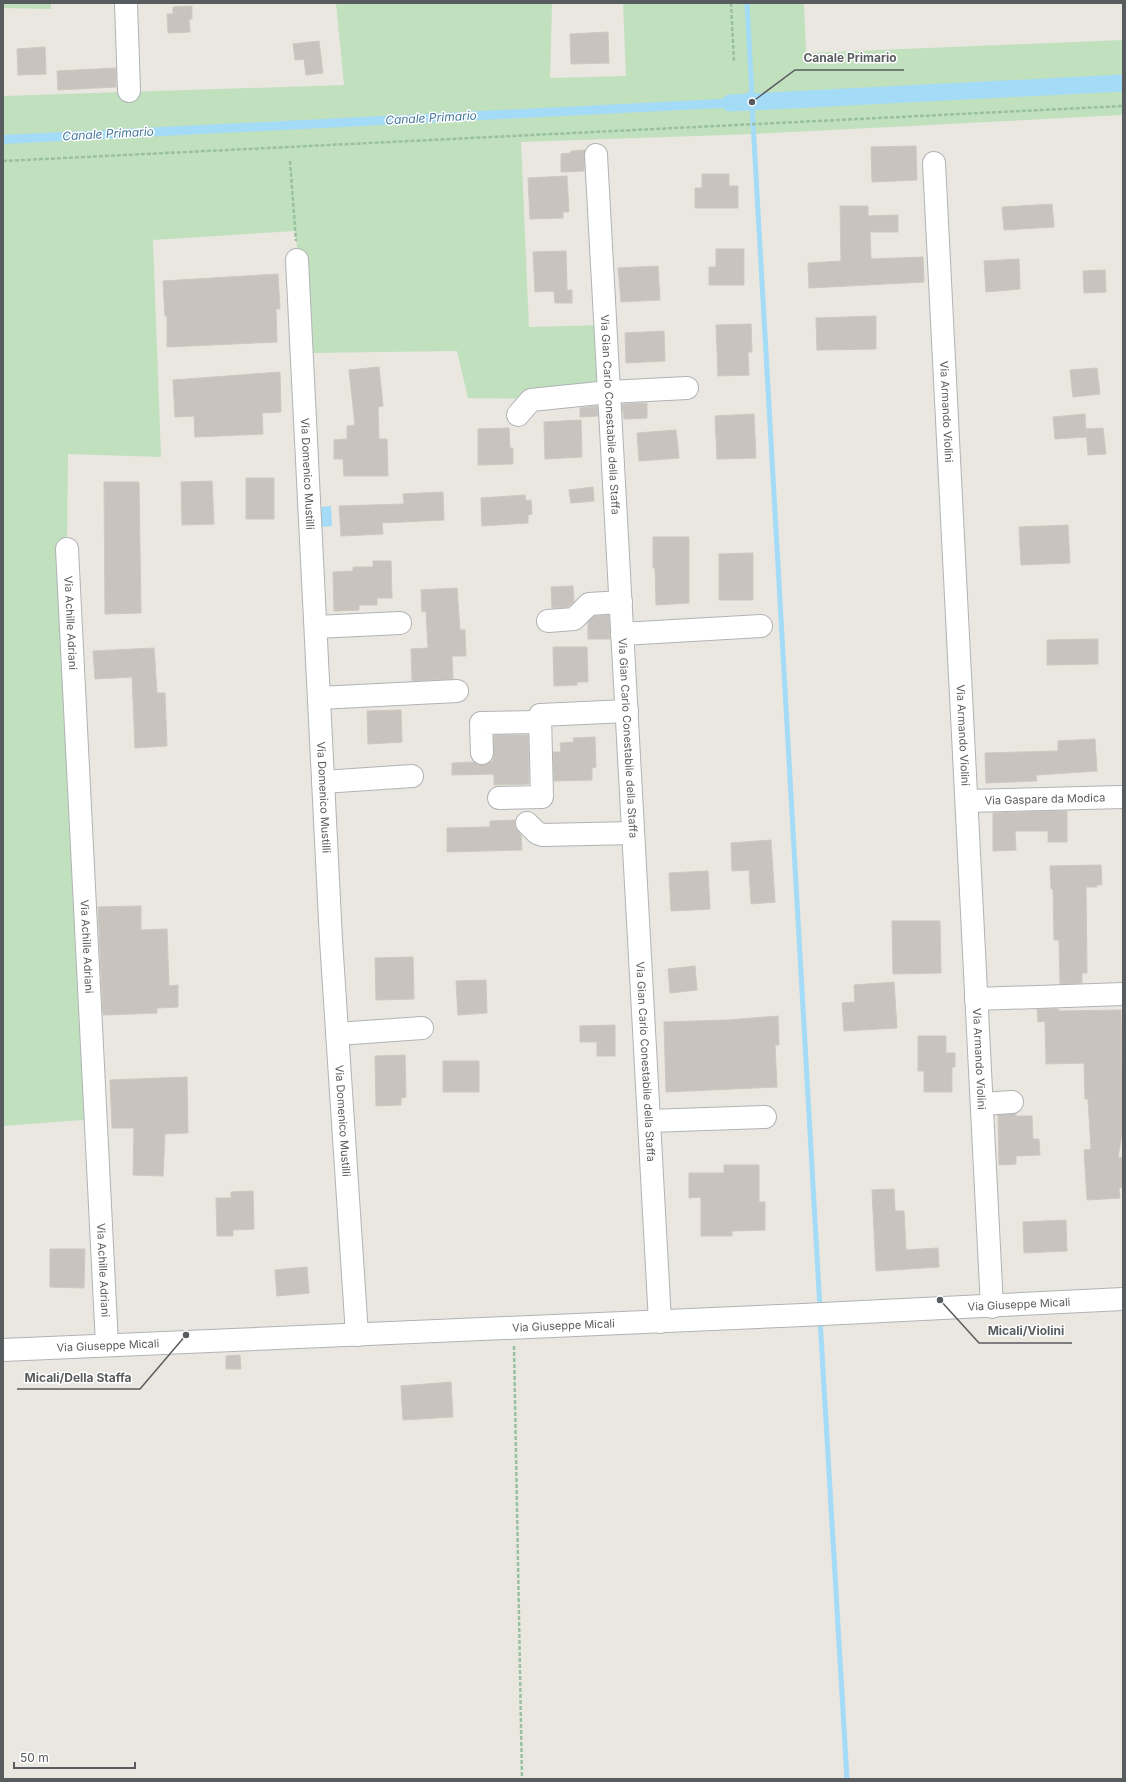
<svg xmlns="http://www.w3.org/2000/svg" width="1126" height="1782" font-family="Inter,sans-serif">
	<style>
		.green { fill: #c1e0be }
		.water { fill: #a4dbf6 }
		.lines { fill: none; stroke-linecap: round; stroke-linejoin: round }
		.stream { stroke: #a4dbf6; stroke-width: 5 }
		.canal { stroke: #a4dbf6; stroke-width: 17 }
		.building { fill: #c8c3be; stroke: #cec8bf }
		.minor-casing { stroke: #b0b3b6; stroke-width: 24 }
		.path { stroke: #99c0a0; stroke-width: 2.5; stroke-dasharray: 4 2; stroke-linecap: butt }
		.minor { stroke: #fff; stroke-width: 22 }
		.labels { text-anchor: middle; stroke-width: 3; stroke-linejoin: round; paint-order: stroke }
		.street-label { font-size: 11px; fill: #595c5f; stroke: #fff }
		.water-label { font-size: 12px; font-style: italic; fill: #42789c; stroke: #fff }
		.leader { fill: none; stroke: #595c5f; stroke-width: 1.5 }
		.callout-dot { fill: #595c5f; stroke: #fff; stroke-width: 1.5 }
		.callout-label { font-size: 12px; text-anchor: middle; font-weight: bold; fill: #595c5f; stroke: #fff; stroke-width: 3; stroke-linejoin: round; paint-order: stroke }
	</style>
	<rect width="100%" height="100%" fill="#eae7e0"/>
	<!-- green -->
	<path class="green" d="M3,3h48v6l-48,-1z
		M336,3h216l-2,75 76,-2 -3,-73h181l2,50 317,-13v75l-369,19 -233,8 8,185 77,-2 3,67 -68,7 -73,-1 -11,-47 -147,2 -15,-122 -142,9 8,217 -93,-3 -1,95 29,570 -93,7v-1030l341,-11z"/>
	<!-- water -->
	<path class="water" d="M752,89l1,21 -4,-3h-8l-738,37v-9l737,-37z
		M331,506l1,20 -12,1 -1,-20z"/>
	<g class="lines">
		<!-- stream -->
		<path class="stream" d="M747,3l5,92
			M752,105l68,1204
			M820,1319l27,460"/>
		<!-- canal -->
		<path class="canal" d="M730,103l393,-20"/>
	</g>
	<!-- building -->
	<path class="building" d="M192,6v13h-3l1,13 -22,1 -1,-19h6v-7z
		M608,32l1,31 -38,1 -1,-30z
		M319,41l4,32 -17,2 -2,-16 -9,1 -2,-16z
		M45,47l1,27 -28,1 -1,-26z
		M116,68v19l-58,3 -1,-19z
		M916,146l1,34 -45,2 -1,-35z
		M585,150l-1,21 -23,1v-18l10,-1v-2z
		M702,174h27v12h9v22h-43v-20h7z
		M567,176l2,36h-6v6l-33,1 -2,-41z
		M1052,204l2,23 -50,3 -2,-23z
		M840,206h28v10l30,-1v17h-28l1,27 52,-2 1,25 -115,6 -1,-25 33,-2z
		M716,249h28v36h-35v-18h7z
		M566,251l1,39h5v13h-17l-1,-12 -19,1 -2,-40z
		M1019,259l1,30 -34,3 -2,-31z
		M658,266l2,34 -39,2 -3,-34z
		M1105,270l1,22 -22,1 -1,-22z
		M278,274l2,35h-4l1,33 -110,5v-31h-2l-2,-35z
		M876,316v33l-59,1 -1,-32z
		M751,324l1,28h-4l1,23 -31,1 -2,-51z
		M664,331l1,30 -39,2 -1,-30z
		M379,367l4,39 -5,1 1,32h8l1,37h-44l-1,-17h-9v-19l13,-1v-13l8,-1 -6,-55z
		M1097,368l3,26 -27,3 -3,-27z
		M280,372l1,40 -19,1 1,21 -68,3 -1,-21 -19,1 -2,-37z
		M647,403v15l-23,1 -2,-15z
		M597,406l1,10 -18,1v-9z
		M754,414l2,44 -39,1 -2,-43z
		M1085,414l1,23 -31,2 -2,-22z
		M581,420l1,37 -37,2 -1,-37z
		M509,428l1,20h3v16l-35,1v-36z
		M1103,428l3,26 -18,1 -2,-26z
		M676,430l3,28 -40,3 -2,-28z
		M246,478h28v41h-28z
		M212,481l2,43 -32,1 -1,-43z
		M104,482h35l2,131 -36,1z
		M593,487l1,14 -23,2 -2,-13z
		M443,492l1,28 -62,3 1,11 -42,2 -2,-30 65,-2 -1,-10z
		M525,495l1,6 5,-1 1,14 -4,1v8l-46,3 -1,-28z
		M1068,525l2,38 -49,2 -2,-38z
		M653,537h36v66l-33,2 -1,-37h-2z
		M753,553v47h-34v-46z
		M373,561h18l1,37h-15v7h-18v5l-25,1 -1,-39 20,-1v-4h20z
		M573,586l1,16 -6,5 -16,1 -1,-21z
		M457,588l3,42h5l1,26h-14l1,23 -41,2 -1,-32 17,-1 -2,-37 -4,1 -1,-22z
		M609,615l1,24h-22v-17l6,-6z
		M1098,639v25l-51,1v-25z
		M553,647h34l1,35h-11v3l-23,1z
		M154,648l3,45h8l2,53 -32,2 -3,-71 -37,2 -2,-28z
		M401,710l1,32 -34,2 -1,-33z
		M494,735h34l1,49 -35,1v-11l-42,1v-12l22,-1 9,3 10,-4z
		M595,737l1,30 -4,1v12l-38,1 -1,-29h8l-1,-9 14,-1 -1,-4z
		M1095,739l2,32 -61,4 1,6 -51,2 -1,-30 73,-2v-10z
		M1048,811h19v31h-19v-11h-33l1,19 -23,1v-38z
		M515,820v7l6,8 1,15 -75,2v-24l43,-1v-6z
		M771,840l4,62 -24,2 -2,-34 -17,1 -1,-28z
		M1101,865l1,20h-5v2h-11l1,86h-5v10l-22,1 -1,-44h-5l-1,-51h-2l-1,-23z
		M708,871l2,38 -39,2 -2,-38z
		M141,906v24l26,-1 2,57 9,-1v22l-21,1v5l-54,2 -5,-108z
		M892,921h48l1,52 -48,1z
		M413,957l1,42 -38,1 -1,-42z
		M695,966l2,24 -27,3 -2,-24z
		M486,980l1,33 -29,2 -2,-34z
		M894,982l3,46 -53,3 -2,-28 13,-1 -1,-17z
		M1037,1009h22v2l62,-1 2,117 -5,31 5,-1v30l-4,1 1,10 -33,2 -3,-50 7,-1 -3,-50h-3l-1,-36 -38,1 -1,-43 -7,1z
		M778,1016l1,29h-4l2,42 -111,5 -2,-70 64,-2z
		M615,1025v31h-18v-14h-17v-16z
		M918,1036h28v17h9v14h-3v25h-28v-21h-6z
		M405,1055l1,42 -5,1v7l-25,1 -1,-50z
		M443,1061h36v31h-36z
		M187,1077l1,56 -23,1 -2,42 -30,-1 1,-47h-22l-2,-48z
		M1016,1113v3h16l1,23h6l1,16 -24,1v8l-17,1 -1,-50z
		M724,1165h35v37h6v28l-33,1v5h-31v-39l-12,1v-25h35z
		M894,1189l1,22h9l2,39 32,-2 1,19 -63,4 -4,-81z
		M253,1191l1,38 -21,1v6h-16l-1,-38h15v-6z
		M1066,1220l1,31 -43,2 -1,-31z
		M50,1249h35l-1,39 -34,-1z
		M307,1267l2,26 -32,3 -2,-26z
		M240,1355l1,14h-15v-13z
		M451,1382l2,35 -50,3 -2,-34z"/>
	<g class="lines">
		<!-- minor casing -->
		<g class="minor-casing">
			<g id="minor">
				<path d="M126,3l3,88"/>
				<path id="s1" d="M596,155l64,1167"/>
				<path id="s2" d="M934,163l58,1144"/>
				<path id="s3" d="M297,260l34,680 26,395"/>
				<path d="M518,415l13,-15 78,-8 78,-4"/>
				<path id="s4" d="M67,549l40,796"/>
				<path d="M548,621l26,-2 15,-15 32,-2"/>
				<path d="M316,627l84,-4"/>
				<path d="M622,634l139,-8"/>
				<path d="M319,698l138,-7"/>
				<path d="M482,753l-1,-30 59,-1"/>
				<path d="M323,782l89,-6"/>
				<path d="M499,798l43,-1 -2,-82 87,-4"/>
				<path id="s5" d="M967,801l156,-4"/>
				<path d="M527,823l10,10 6,2 90,-2"/>
				<path d="M976,999l147,-5"/>
				<path d="M337,1034l85,-6"/>
				<path d="M982,1104l30,-2"/>
				<path d="M649,1121l116,-4"/>
				<path id="s6" d="M3,1350l800,-35 320,-16"/>
			</g>
		</g>
		<!-- path -->
		<path class="path" d="M731,3l3,58
			M3,161l1120,-55
			M290,161l6,80
			M514,1346l8,433"/>
		<!-- minor -->
		<use href="#minor" class="minor"/>
	</g>
	<g class="labels">
		<!-- street labels -->
		<g class="street-label">
			<text dy="4" stroke="none"><textPath href="#s2" startOffset="249">Via Armando Violini</textPath></text>
			<text dy="4" stroke="none"><textPath href="#s1" startOffset="260">Via Gian Carlo Conestabile della Staffa</textPath></text>
			<text dy="4" stroke="none"><textPath href="#s3" startOffset="214">Via Domenico Mustilli</textPath></text>
			<text dy="4" stroke="none"><textPath href="#s4" startOffset="74">Via Achille Adriani</textPath></text>
			<text dy="4" stroke="none"><textPath href="#s2" startOffset="573">Via Armando Violini</textPath></text>
			<text dy="4" stroke="none"><textPath href="#s1" startOffset="584">Via Gian Carlo Conestabile della Staffa</textPath></text>
			<text dy="4" stroke="none"><textPath href="#s3" startOffset="538">Via Domenico Mustilli</textPath></text>
			<text dy="4" stroke="none"><textPath href="#s5" startOffset="78">Via Gaspare da Modica</textPath></text>
			<text dy="4" stroke="none"><textPath href="#s4" startOffset="398">Via Achille Adriani</textPath></text>
			<text dy="4" stroke="none"><textPath href="#s2" startOffset="897">Via Armando Violini</textPath></text>
			<text dy="4" stroke="none"><textPath href="#s1" startOffset="908">Via Gian Carlo Conestabile della Staffa</textPath></text>
			<text dy="4" stroke="none"><textPath href="#s3" startOffset="862">Via Domenico Mustilli</textPath></text>
			<text dy="4" stroke="none"><textPath href="#s4" startOffset="722">Via Achille Adriani</textPath></text>
			<text dy="4" stroke="none"><textPath href="#s6" startOffset="1017">Via Giuseppe Micali</textPath></text>
			<text dy="4" stroke="none"><textPath href="#s6" startOffset="561">Via Giuseppe Micali</textPath></text>
			<text dy="4" stroke="none"><textPath href="#s6" startOffset="105">Via Giuseppe Micali</textPath></text>
		</g>
		<!-- water labels -->
		<g class="water-label">
			<text transform="translate(431 118) rotate(-3)" y="4">Canale Primario</text>
			<text transform="translate(108 134) rotate(-3)" y="4">Canale Primario</text>
		</g>
	</g>
	<!-- callouts -->
	<path class="leader" d="M752 102L795 70H904M940 1300L979 1343H1072M186 1335L140 1389H17"/>
	<g class="callout-dot">
		<circle cx="752" cy="102" r="4"/>
		<circle cx="940" cy="1300" r="4"/>
		<circle cx="186" cy="1335" r="4"/>
	</g>
	<g class="callout-label">
		<text x="850" y="62">Canale Primario</text>
		<text x="1026" y="1335">Micali/Violini</text>
		<text x="78" y="1382">Micali/Della Staffa</text>
	</g>
	<!-- border -->
	<rect width="1126" height="1782" fill="none" stroke="#595c5f" stroke-width="8"/>
	<!-- scale -->
	<path d="M14 1762v6h121v-6" fill="none" stroke="#595c5f" stroke-width="2"/>
	<text x="20" y="1762" font-size="12" fill="#595c5f" stroke="#ffffff" stroke-width="3" paint-order="stroke">50 m</text>
</svg>
